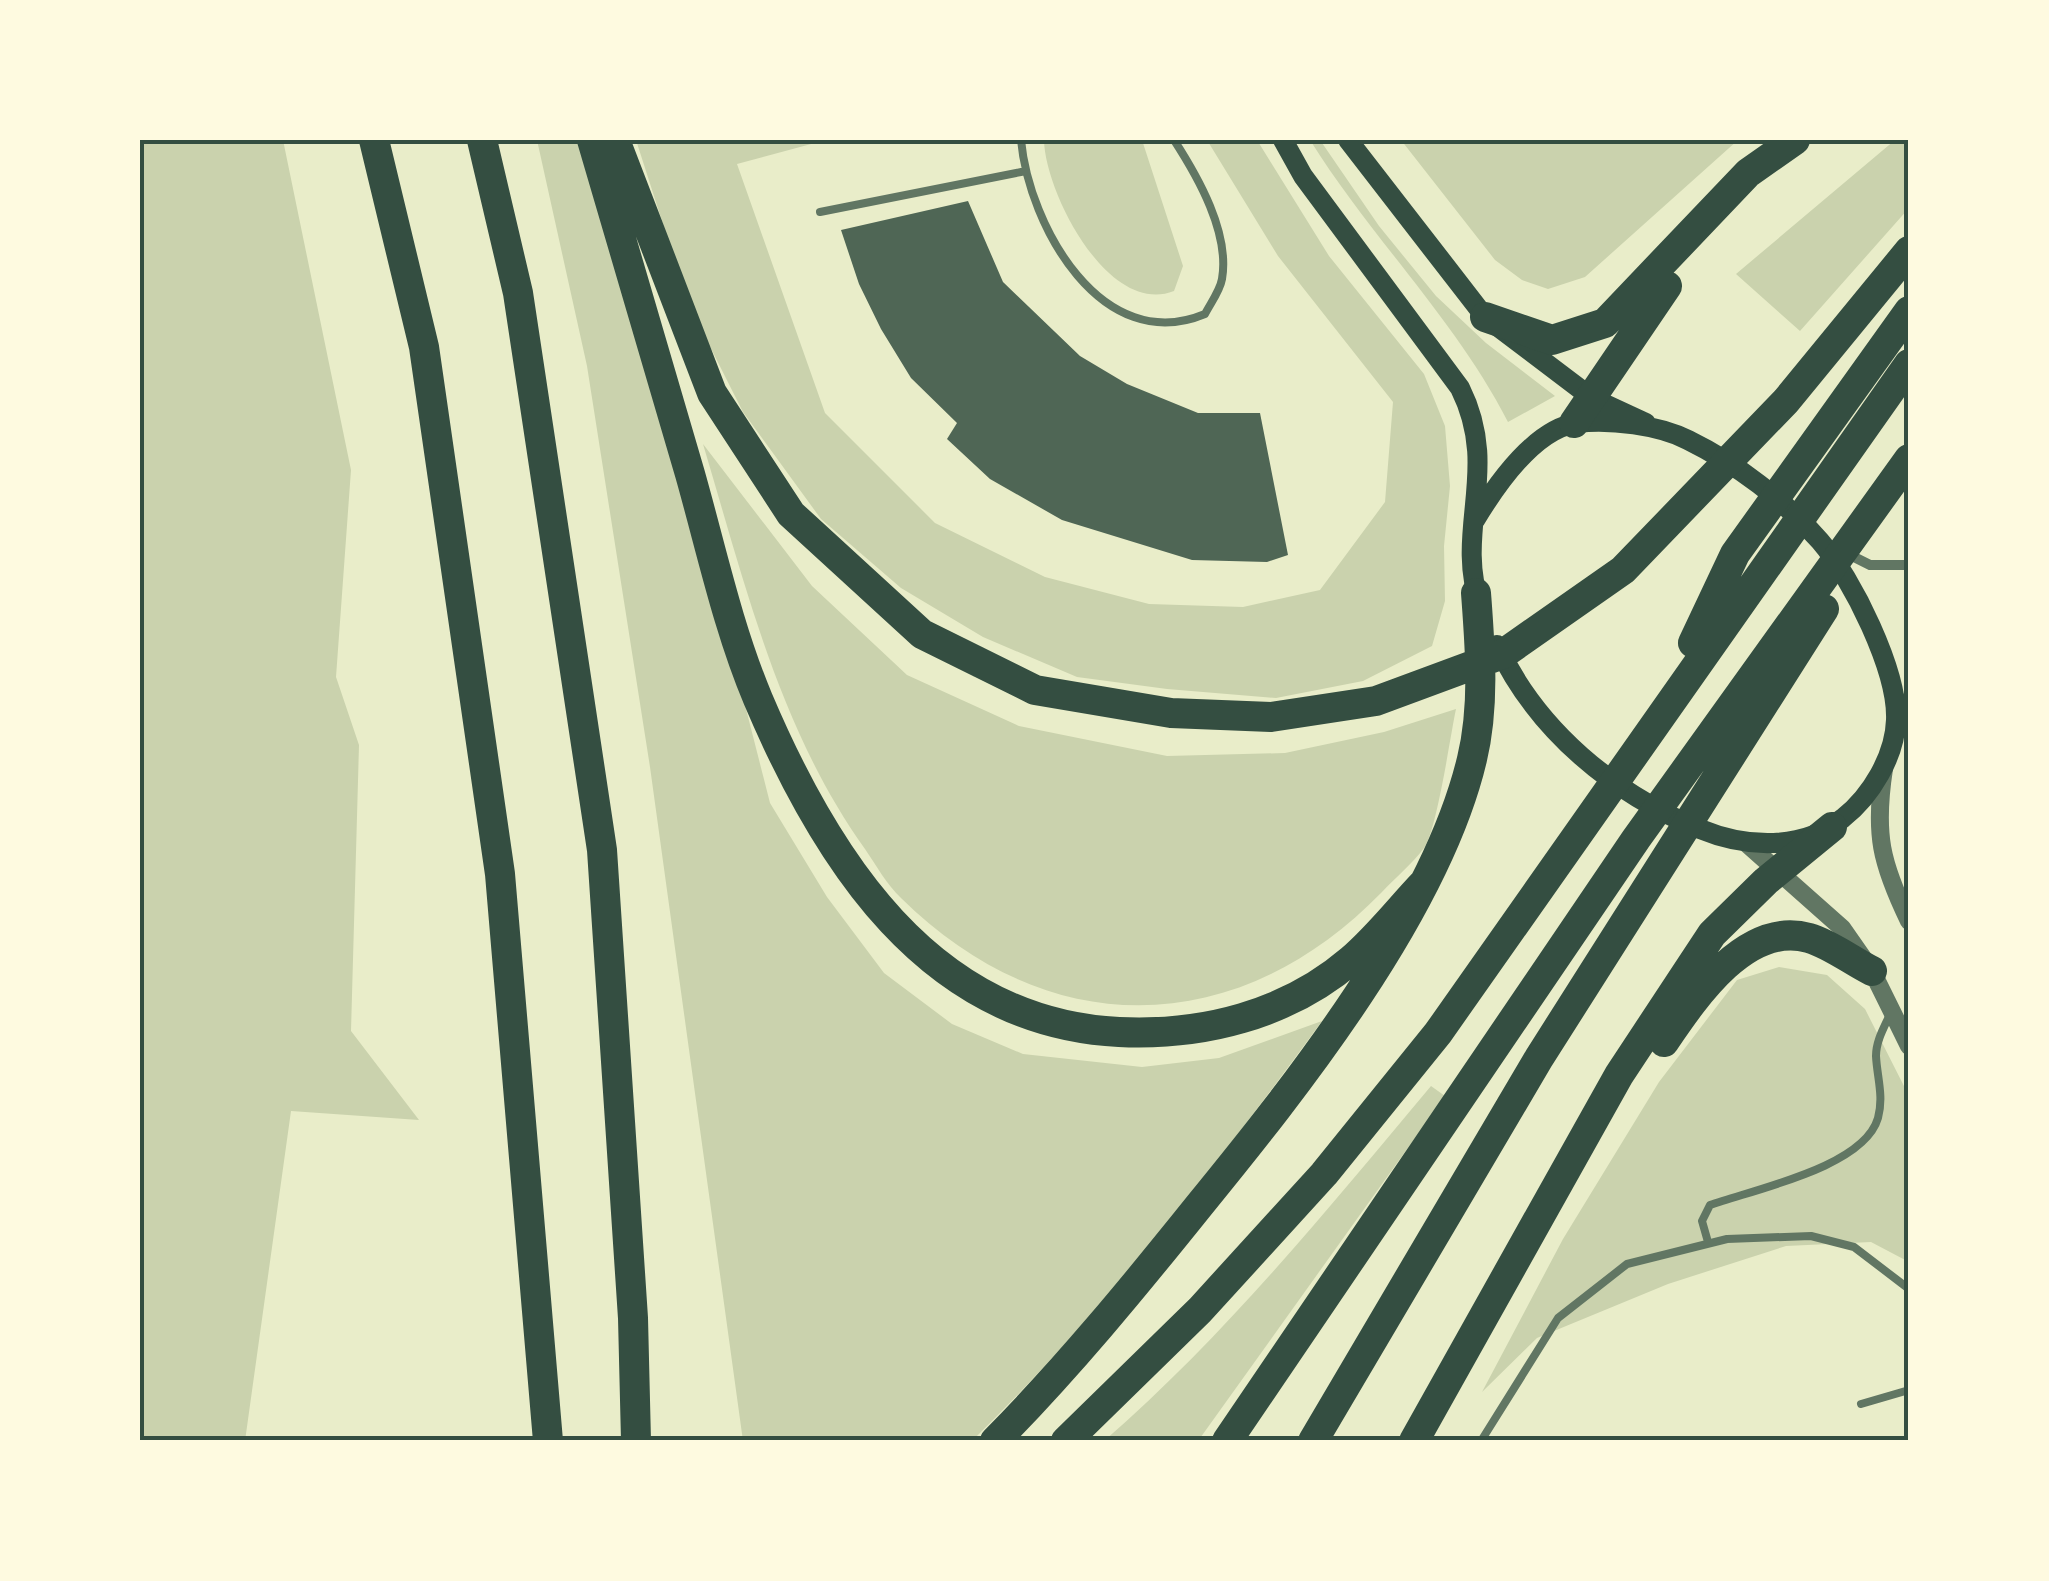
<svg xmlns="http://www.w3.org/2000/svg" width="2049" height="1581" font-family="'Noto Sans',sans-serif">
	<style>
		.green { fill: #cad2ad }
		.building { fill: #4f6655 }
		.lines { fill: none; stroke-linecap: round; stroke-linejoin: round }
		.service { stroke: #617663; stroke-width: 8 }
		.minor { stroke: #617663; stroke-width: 10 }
		.tertiary { stroke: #617663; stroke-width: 18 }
		.secondary { stroke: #344e41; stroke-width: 20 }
		.motorway { stroke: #344e41; stroke-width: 30 }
		.neatline { fill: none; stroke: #344e41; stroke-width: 4 }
	</style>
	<rect width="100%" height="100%" fill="#e9edc9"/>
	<!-- green -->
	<path class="green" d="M140,140h143l68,330 -15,207 23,68 -8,286 68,89 -128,-9 -46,330h-105z
		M537,140h45l96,302 92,361 57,94 57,76 68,51 71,30 119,13 77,-9 103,-37c-107,147 -220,292 -350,420h-229l-93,-674 -63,-401z
		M636,140h190l-89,24 88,249 110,110 110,54 104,27 94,3 77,-17 65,-88 8,-100 -115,-146 -71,-116h50l72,116 95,118 21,52 5,60 -6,60 1,55 -13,45 -69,35 -87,17 -109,-9 -90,-12 -94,-40 -82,-49 -80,-69 -78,-107 -54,-107z
		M1044,140h98l41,126 -9,25c-66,26 -129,-99 -130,-151z
		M1310,140h10l59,86 57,70 50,47 69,53 -47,26c-52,-102 -137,-184 -198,-282z
		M1401,140h337l-153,137 -37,12 -26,-9 -27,-20z
		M1895,140h14v68l-109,123 -64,-57z
		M703,444l109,142 95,89 112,51 148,30 118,-3 99,-21 72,-23c-6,28 -19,121 -32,139 -12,16 -29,30 -42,44 -144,148 -333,152 -481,6 -14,-13 -25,-33 -36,-49 -86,-120 -120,-265 -162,-405z
		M1779,967l48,8 38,34 44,87v166l-38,-20 -85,4 -118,38 -131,54 -55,54 81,-153 96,-157 78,-102z
		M1431,1086l14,10 -247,345h-94c122,-106 223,-231 327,-355z"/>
	<!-- building -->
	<path class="building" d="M968,201l35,81 77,74 47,28 71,29h62l28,142 -21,7 -75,-2 -130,-40 -72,-41 -43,-40 10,-16 -46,-45 -30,-49 -22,-45 -18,-54z"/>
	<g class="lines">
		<!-- service -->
		<path class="service" d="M1021,140c8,86 81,217 184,174 5,-10 15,-23 17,-35 8,-46 -24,-102 -48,-139
			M820,212l206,-41
			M1708,1242l-6,-21 8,-16c45,-16 154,-38 168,-87 6,-22 -1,-41 -2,-62 0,-16 9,-30 15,-44
			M1861,1404l48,-14
			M1481,1441l77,-123 69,-54 100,-25 84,-3 43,11 55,42"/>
		<!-- minor -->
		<path class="minor" d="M1848,554l22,11h39
			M1899,714l10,-20"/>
		<!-- tertiary -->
		<path class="tertiary" d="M1884,769c-10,65 -3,94 25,152
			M1746,843l96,85 30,43 37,75"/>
		<!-- secondary -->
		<path class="secondary" d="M1283,140l20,36 157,212c41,82 -6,141 20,217
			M1348,140l137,177 107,81 54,25
			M1475,520c20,-33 59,-91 102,-97 33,-4 82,2 111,17 49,24 96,60 132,101 32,37 78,130 76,179 -1,36 -25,76 -53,98 -40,33 -97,30 -143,11 -86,-35 -163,-98 -203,-184"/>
		<!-- motorway -->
		<path class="motorway" d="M374,140l50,207 76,527 48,567
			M482,140l36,153 84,557 31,468 3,123
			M592,140c33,111 65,223 98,334 21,74 38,154 68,225 67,158 170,324 361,333 83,4 168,-17 232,-72 27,-23 49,-52 73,-77
			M615,140l97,253 79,121 131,120 113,56 136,23 100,4 105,-16 127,-47 120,-84 163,-169 123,-150
			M1485,317l67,23 53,-17 143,-150 47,-33
			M1574,423l93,-137
			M1693,643l42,-89 174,-243
			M1664,1042c30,-44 82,-122 145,-104 21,6 43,23 63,33
			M995,1441c73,-74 138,-153 203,-234 98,-120 238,-296 274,-448 13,-54 8,-112 4,-166
			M1066,1441l134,-131 124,-136 114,-141 471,-669
			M1227,1441l409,-602 273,-380
			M1313,1441l226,-383 285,-449
			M1414,1441l205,-366 93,-141 54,-53 66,-54"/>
	</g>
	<!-- border -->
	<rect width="2049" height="1581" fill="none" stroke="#fefae0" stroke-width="285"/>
	<rect x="142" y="142" width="1764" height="1296" class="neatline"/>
</svg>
